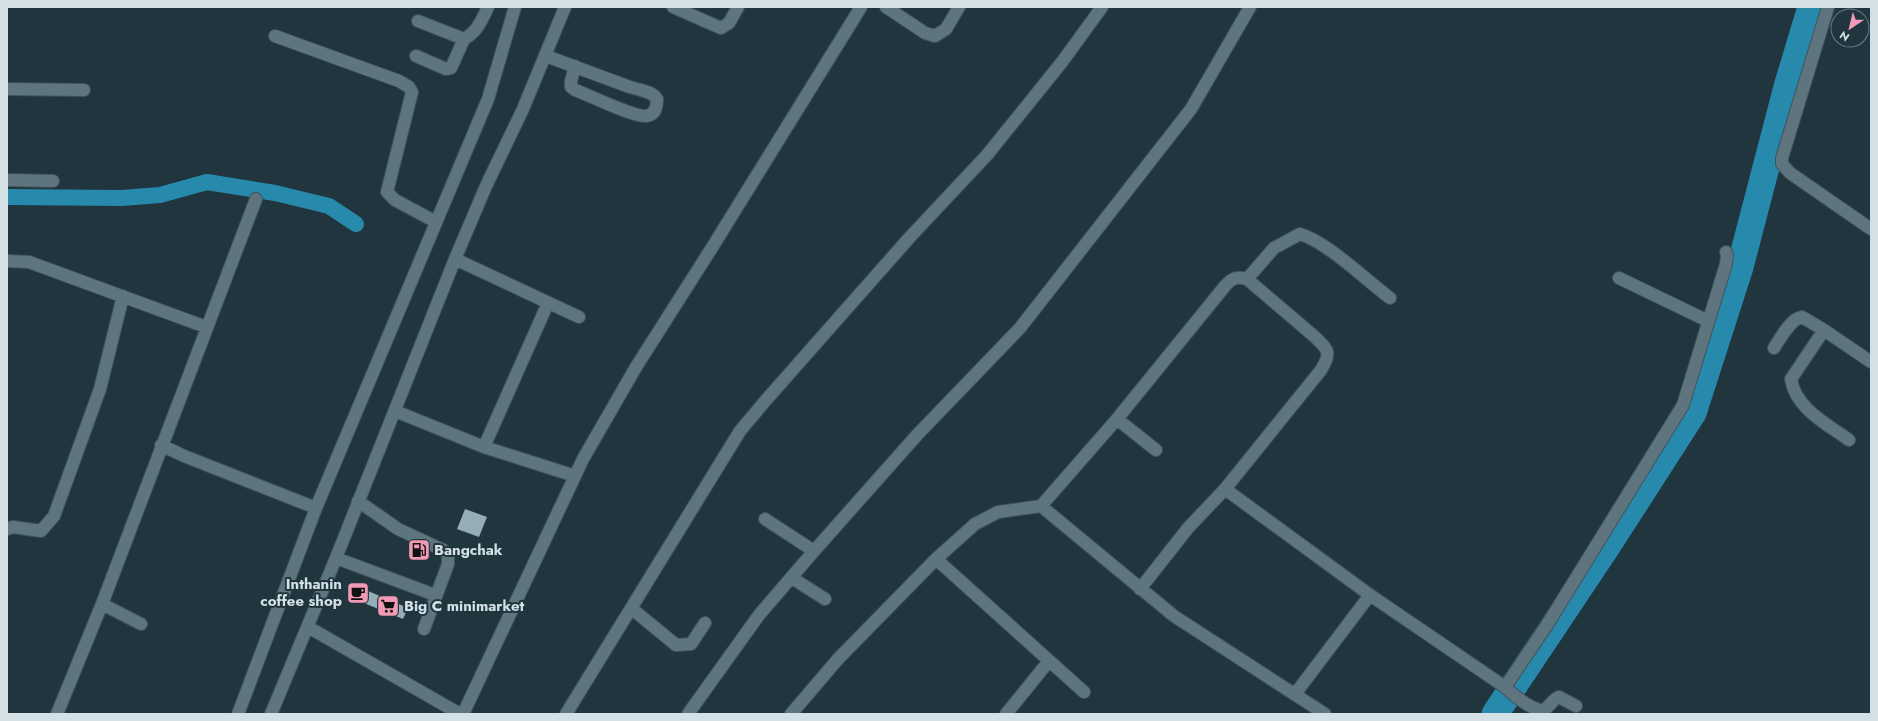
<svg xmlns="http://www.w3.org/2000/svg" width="1878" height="721" font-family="Jost,sans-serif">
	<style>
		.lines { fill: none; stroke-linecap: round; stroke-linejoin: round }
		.canal { stroke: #2789ac; stroke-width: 16 }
		.river { stroke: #2789ac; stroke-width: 27 }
		.building { fill: #94adb7 }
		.minor-casing { stroke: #40535a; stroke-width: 14 }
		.minor { stroke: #5e757f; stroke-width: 12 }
		.labels { text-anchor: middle; stroke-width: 4; stroke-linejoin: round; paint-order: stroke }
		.poi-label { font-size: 15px; font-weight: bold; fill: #d3e0e5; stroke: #20353e; text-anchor: start }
	</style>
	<rect width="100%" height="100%" fill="#20353e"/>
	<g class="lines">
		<!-- canal -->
		<path class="canal" d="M7,197l115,1 38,-3 47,-13 68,11 54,13 27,18"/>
		<!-- river -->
		<path class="river" d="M1495,714l113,-169 85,-132 47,-146 47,-180 24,-80"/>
	</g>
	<!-- building -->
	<path class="building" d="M465,509l22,8 -8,20 -22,-8z
		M354,585l54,23 -5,11 -54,-22z"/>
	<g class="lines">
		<!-- minor casing -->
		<g class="minor-casing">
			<path id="minor" d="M673,7l48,21 8,-5 9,-16
				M886,7l39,26 10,3 11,-7 13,-22
				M1828,7l-46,151v6l8,9 81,56
				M418,21l46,18c13,-7 18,-19 24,-32
				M275,36l124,45 10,6 3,5 -25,100 8,8 41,22
				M416,56l30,13 5,-1 13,-29
				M546,56l81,30c10,4 24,4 30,13 0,8 -2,16 -11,17 -13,1 -57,-21 -71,-26l-4,-3v-6l4,-15
				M7,89l77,1
				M7,180l46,1
				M455,259l124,58
				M7,261l22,1 177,65
				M1619,278l89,43
				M1247,279l27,-31 26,-14c27,8 66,46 90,64
				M1824,330l-33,49c4,29 36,45 58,61
				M1774,348c6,-9 16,-29 28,-31l22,13 47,32
				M395,411l89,36 91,29
				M1117,419l39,31
				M161,445l23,11 132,52
				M484,447l64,-144
				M358,501l40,28 45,21 5,5v9l-24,65
				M1041,506l76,-87 108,-133c7,-8 12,-10 22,-7l68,58c13,13 17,15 6,33l-96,119
				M765,519l49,32
				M7,529l6,-2 28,4 13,-15 46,-127 23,-93
				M336,558l99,37
				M936,559l148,133
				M792,578l33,21
				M1140,589l48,-61 37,-39 145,106 135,92c6,6 32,28 40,22 5,-3 8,-10 14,-12l17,9
				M102,604l39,20
				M631,608l45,37 15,-1 14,-21
				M308,627l152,87
				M1505,687l42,-62 136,-220 43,-141 1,-8 -1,-4
				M1295,694l75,-99
				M57,714l45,-110 154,-405
				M238,714l78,-206 172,-409 27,-92
				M271,714l65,-156 119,-299 31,-73 37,-77 42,-102
				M463,714l120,-255 53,-92 77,-121 148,-239
				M566,714l174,-283 26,-31 144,-163 77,-82 75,-93 40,-55
				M688,714l71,-99 55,-64 103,-116 103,-107 171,-219 59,-102
				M791,714l47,-55 98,-100 39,-35 23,-12 43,-6 133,110 151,98
				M1006,714l43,-53"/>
		</g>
		<!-- minor -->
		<use href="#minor" class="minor"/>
	</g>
	<!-- icons -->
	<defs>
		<g id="fuel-square" transform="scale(1.15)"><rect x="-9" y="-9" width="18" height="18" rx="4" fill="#f09ab6" stroke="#20353e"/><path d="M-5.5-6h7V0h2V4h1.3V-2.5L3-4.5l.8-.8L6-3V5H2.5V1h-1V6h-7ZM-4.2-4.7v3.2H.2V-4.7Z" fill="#111"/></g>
		<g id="cafe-square" transform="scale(1.15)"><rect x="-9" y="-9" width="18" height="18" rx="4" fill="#f09ab6" stroke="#20353e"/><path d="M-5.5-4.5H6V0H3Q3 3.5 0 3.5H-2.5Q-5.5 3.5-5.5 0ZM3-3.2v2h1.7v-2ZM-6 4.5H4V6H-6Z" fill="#111"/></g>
		<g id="supermarket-square" transform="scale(1.15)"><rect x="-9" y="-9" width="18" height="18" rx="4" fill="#f09ab6" stroke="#20353e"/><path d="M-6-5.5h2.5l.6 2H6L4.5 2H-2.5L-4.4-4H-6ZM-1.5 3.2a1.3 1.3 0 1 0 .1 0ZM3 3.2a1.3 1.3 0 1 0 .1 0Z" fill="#111"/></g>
	</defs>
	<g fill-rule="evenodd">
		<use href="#fuel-square" x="419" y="550"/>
		<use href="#cafe-square" x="358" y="593"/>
		<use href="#supermarket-square" x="388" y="606"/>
	</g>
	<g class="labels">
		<!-- poi labels -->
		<g class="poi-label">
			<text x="434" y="555">Bangchak</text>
			<text x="342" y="589" text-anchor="end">Inthanin<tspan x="342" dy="17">coffee shop</tspan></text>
			<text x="404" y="611">Big C minimarket</text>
		</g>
	</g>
	<!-- border -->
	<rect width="1878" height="721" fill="none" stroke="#d3e0e5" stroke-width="16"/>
	<!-- north arrow -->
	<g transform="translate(1850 28) rotate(215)"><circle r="19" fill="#20353e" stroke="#687981"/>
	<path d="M0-3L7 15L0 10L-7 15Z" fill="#f09ab6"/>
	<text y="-6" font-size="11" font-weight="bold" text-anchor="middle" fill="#d3e0e5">N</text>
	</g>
</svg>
